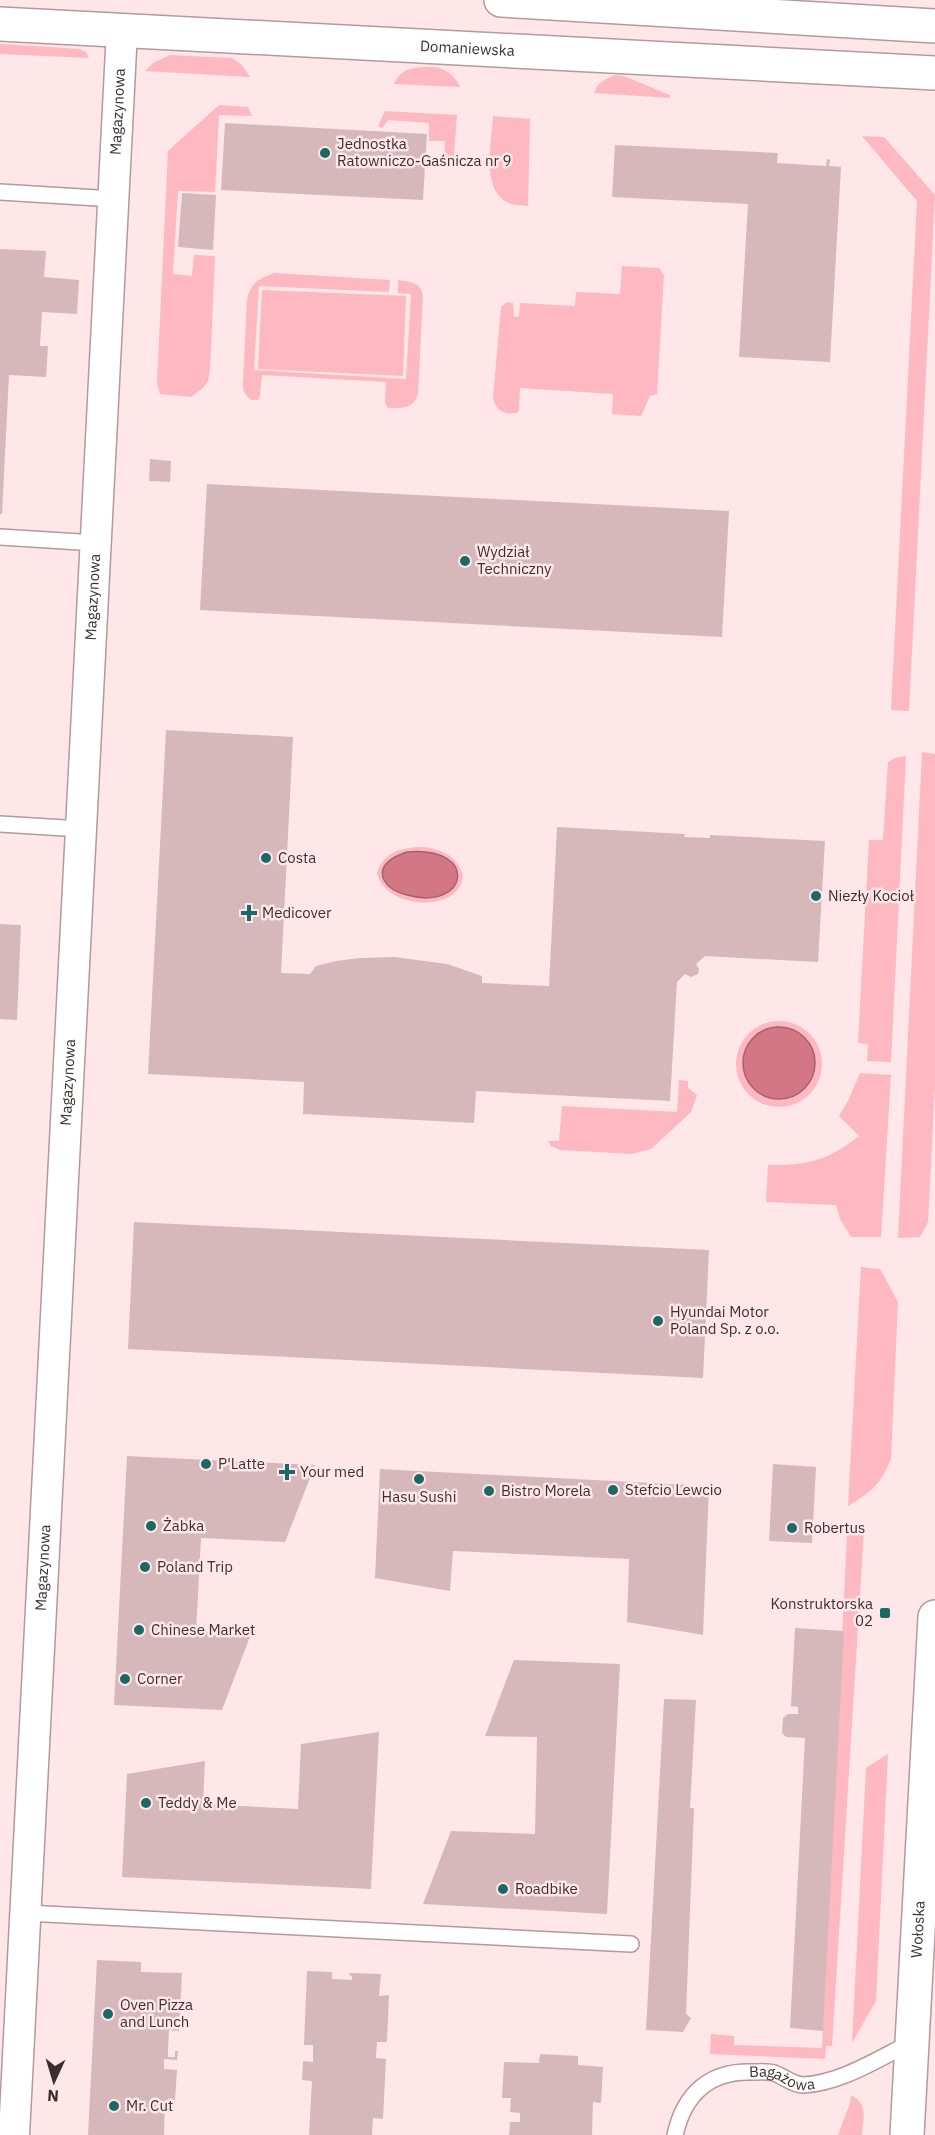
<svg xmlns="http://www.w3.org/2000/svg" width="935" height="2135" font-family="'IBM Plex Sans',sans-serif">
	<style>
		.green { fill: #fdb8c1; fill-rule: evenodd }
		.water { fill: #d37785; stroke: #a5616c; stroke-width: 1.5 }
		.building { fill: #d6b8bb }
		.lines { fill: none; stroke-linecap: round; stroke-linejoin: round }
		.lane-casing { stroke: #b5999c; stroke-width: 18 }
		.street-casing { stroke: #b5999c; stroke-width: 33 }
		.secondary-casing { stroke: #b5999c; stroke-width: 36 }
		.lane { stroke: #fff; stroke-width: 15 }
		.street { stroke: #fff; stroke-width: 30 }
		.secondary { stroke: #fff; stroke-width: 33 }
		.poi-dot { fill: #1c6865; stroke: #ffe6e9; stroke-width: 2 }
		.labels { text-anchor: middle; stroke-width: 5; stroke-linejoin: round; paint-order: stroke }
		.street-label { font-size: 15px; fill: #3b2f30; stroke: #ffe6e9 }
		.poi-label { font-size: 15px; fill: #3b2f30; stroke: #ffe6e9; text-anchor: start }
	</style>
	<rect width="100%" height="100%" fill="#ffe6e9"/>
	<!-- green -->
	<path class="green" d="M0,44l80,5 6,3 3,6 -89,-4z
		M170,55l62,3 10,7 8,12 -105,-6 8,-8z
		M435,67c13,3 19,8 25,20l-66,-3c8,-18 24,-17 41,-17z
		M616,75l10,2 44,18v3l-76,-5c4,-11 11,-14 22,-18z
		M219,105l29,2 4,9 -33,-1 -4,77 -37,-1 -5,83 19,2 2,-21 21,1 -5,114 -2,11 -5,7 -12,9 -31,-3 -3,-11 11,-232z
		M385,111l72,4 -4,53 -9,-1 1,-26h-16v-18l-41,-3 -6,8 -4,-2z
		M493,116l37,3 -2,87c-6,-1 -13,0 -19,-3 -29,-12 -17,-62 -16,-87z
		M862,136l22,1 51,58 -26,516 -18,-1 26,-509z
		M622,266l37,2 5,7 -7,119 -7,2 -9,20 -29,-2 1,-20 -93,-6 -1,22 -2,3c-13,2 -21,-2 -24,-15l8,-91 6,-5 6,1 1,14h5l1,-14 55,3 1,-14 44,2z
		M275,273l115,7 -1,12 -130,-6 -5,84 152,9 5,-85 -13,-1v-13c12,2 23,2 25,16l-5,98c-5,15 -15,14 -30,14l-3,-5 1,-21 -124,-7 -2,21 -2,4h-7c-7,-6 -8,-10 -8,-19l4,-81c3,-16 12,-22 28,-27z
		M262,290l144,6 -3,80 -145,-7z
		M922,752l13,2v332l-7,136 -8,15 -22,1z
		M906,756l-15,306 -24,-1 1,-17 -10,-1 11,-203h14l5,-78 7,-4z
		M424,847c19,3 33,9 39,28 -2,39 -78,35 -86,-2 6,-22 27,-26 47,-26zM407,852c19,-1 63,4 49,33 -25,12 -32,17 -60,6z
		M736 1064a43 43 0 1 1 86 0a43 43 0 1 1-86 0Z
		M860,1073l31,2 -10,162h-30l-11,-18 -4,-14 -70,-3 2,-37c39,1 61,-5 91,-29l-20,-20 9,-15z
		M679,1080l9,1v7l9,7 -6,17 -40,37 -19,5 -72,-4 -9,-4 -3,-5h11l3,-35 115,6z
		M861,1267l19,2 18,33 -7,157c-10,25 -20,33 -43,47z
		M864,1530l-32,516h-6l-1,13 -115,-5 1,-20 23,2v9l88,3 25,-513z
		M888,1754l-12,247 -24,42 14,-275z
		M851,2095c18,10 12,22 11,40h-24l12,-32z"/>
	<!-- water -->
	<path class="water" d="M407,852c74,-6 61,60 0,43 -9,-2 -18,-6 -23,-15 -7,-16 11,-24 23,-28z
		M743 1063a36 36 0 1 1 72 0a36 36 0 1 1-72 0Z"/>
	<!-- building -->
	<path class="building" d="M225,123l202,11 -4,66 -202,-10z
		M615,145l163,8 -1,10 49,3 1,-7 3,1 -1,6 12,1 -11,195 -91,-5 9,-153 -136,-7z
		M182,193l34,2 -3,55 -35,-3z
		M0,249l46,2 -2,26 35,3 -2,34 -35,-2 -2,34h8l-2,31 -37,-2 -7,139h-2z
		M150,459l21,2 -1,21 -21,-1z
		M207,484l522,27 -7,126 -522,-27z
		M166,730l127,7 -12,236 29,1 6,-8 20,-5 24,-3 35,-1 52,7 35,12v7l67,3 8,-159 128,7 -1,3 26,1v-3l115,6 -7,121 -113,-6 -9,8 3,5 -1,5 -7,3 -6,-3 -8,8 -7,119 -194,-10 -2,32 -171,-9 1,-32 -156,-8z
		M0,924l21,1 -4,95 -17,-1z
		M134,1222l575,28 -6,128 -575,-29z
		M127,1456l188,9 -30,77 -84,-4 -5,94 55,2 -29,76 -108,-5z
		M773,1464l43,3 -4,76 -43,-2z
		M380,1469l329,17 -6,149 -76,-13 2,-63 -176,-8 -3,40 -75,-13z
		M795,1628l49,3 -21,400 -33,-3 15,-290 -19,-1 -4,-4 1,-15 5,-4h10v-7l-7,-1z
		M514,1660l106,4 -13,250 -184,-10 28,-73 84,3 2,-97 -52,-1z
		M664,1699l32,1 -6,108h4l-8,206 5,4 -8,14 -37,-2z
		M379,1732l-8,157 -249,-12 5,-103 78,-13 -2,43 95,5 3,-65z
		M97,1960l44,2v10l41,1 -3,58 -10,-1 -1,20v7h7v-6h3l-1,9 -13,-1v10l13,1 -2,30h-10l-1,35h-76z
		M307,1971l25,1v7l20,1v-4l-3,-1 1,-2 31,1 -2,22 10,-1 -2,47h-10l-1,16 10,1 -3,60 -10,-1 -1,17h-63l3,-54 -10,-1 1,-19 10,1v-17h-9z
		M540,2054l38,2v9l25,2 -2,36 -8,-1 -1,33h-83l1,-13h10v-9l-10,-1 1,-14h-9l2,-36 35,1z"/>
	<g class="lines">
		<!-- lane casing -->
		<g class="lane-casing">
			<g id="lane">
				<path d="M0,192l114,7"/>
				<path d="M0,537l96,6"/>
				<path d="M0,824l81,5"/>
				<path d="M26,1913l605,31"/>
				<path id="s1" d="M675,2135c9,-40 33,-64 76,-63 7,0 16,-1 23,1 9,3 19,12 29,12 39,-2 76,-27 111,-44"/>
			</g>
		</g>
		<!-- street casing -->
		<g class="street-casing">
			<g id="street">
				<path id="s2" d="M14,2135l108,-2105"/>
			</g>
		</g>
		<!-- secondary casing -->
		<g class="secondary-casing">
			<g id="secondary">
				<path d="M501,0l434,26"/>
				<path id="s3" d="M0,24l935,49"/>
				<path id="s4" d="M907,2135l28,-518"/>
			</g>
		</g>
		<!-- lane -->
		<use href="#lane" class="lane"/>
		<!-- street -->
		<use href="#street" class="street"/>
		<!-- secondary -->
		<use href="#secondary" class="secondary"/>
	</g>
	<!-- markers -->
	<g class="poi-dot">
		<circle cx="325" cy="153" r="6"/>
		<circle cx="465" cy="561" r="6"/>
		<circle cx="266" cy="858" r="6"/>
		<circle cx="816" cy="896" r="6"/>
		<path d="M246 904h6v6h6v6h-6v6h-6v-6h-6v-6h6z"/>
		<circle cx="658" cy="1321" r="6"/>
		<circle cx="206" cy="1464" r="6"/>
		<path d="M284 1463h6v6h6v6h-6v6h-6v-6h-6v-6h6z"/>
		<circle cx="419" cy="1479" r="6"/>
		<circle cx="613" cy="1490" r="6"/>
		<circle cx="489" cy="1491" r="6"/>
		<circle cx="151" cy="1526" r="6"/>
		<circle cx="792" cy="1528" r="6"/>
		<circle cx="145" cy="1567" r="6"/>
		<rect x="879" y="1607" width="12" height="12" rx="3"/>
		<circle cx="139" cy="1630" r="6"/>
		<circle cx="125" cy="1679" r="6"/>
		<circle cx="146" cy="1803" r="6"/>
		<circle cx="503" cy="1889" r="6"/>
		<circle cx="108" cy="2014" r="6"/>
		<circle cx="114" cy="2106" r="6"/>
	</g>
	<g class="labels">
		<!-- street labels -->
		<g class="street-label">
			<text dy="5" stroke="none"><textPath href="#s3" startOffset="468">Domaniewska</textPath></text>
			<text dy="5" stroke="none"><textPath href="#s2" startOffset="2026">Magazynowa</textPath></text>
			<text dy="5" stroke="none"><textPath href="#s2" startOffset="1540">Magazynowa</textPath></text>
			<text dy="5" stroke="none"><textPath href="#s2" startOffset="1054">Magazynowa</textPath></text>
			<text dy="5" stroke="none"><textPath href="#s2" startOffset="568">Magazynowa</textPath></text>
			<text dy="5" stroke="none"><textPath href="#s4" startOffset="206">Wołoska</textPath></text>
			<text dy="5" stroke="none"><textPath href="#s1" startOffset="141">Bagażowa</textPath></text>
		</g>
		<!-- poi labels -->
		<g class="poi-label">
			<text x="337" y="149">Jednostka<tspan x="337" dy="17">Ratowniczo-Gaśnicza nr 9</tspan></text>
			<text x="477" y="557">Wydział<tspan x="477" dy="17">Techniczny</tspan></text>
			<text x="278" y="863">Costa</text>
			<text x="828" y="901">Niezły Kocioł</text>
			<text x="262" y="918">Medicover</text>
			<text x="670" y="1317">Hyundai Motor<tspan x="670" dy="17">Poland Sp. z o.o.</tspan></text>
			<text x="218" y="1469">P'Latte</text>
			<text x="300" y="1477">Your med</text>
			<text x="625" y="1495">Stefcio Lewcio</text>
			<text x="501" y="1496">Bistro Morela</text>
			<text x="419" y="1502" text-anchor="middle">Hasu Sushi</text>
			<text x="163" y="1531">Żabka</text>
			<text x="804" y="1533">Robertus</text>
			<text x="157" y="1572">Poland Trip</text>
			<text x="873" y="1609" text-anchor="end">Konstruktorska<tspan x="873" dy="17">02</tspan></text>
			<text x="151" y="1635">Chinese Market</text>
			<text x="137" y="1684">Corner</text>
			<text x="158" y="1808">Teddy &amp; Me</text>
			<text x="515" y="1894">Roadbike</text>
			<text x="120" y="2010">Oven Pizza<tspan x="120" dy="17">and Lunch</tspan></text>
			<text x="126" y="2111">Mr. Cut</text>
		</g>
	</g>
	<!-- north arrow -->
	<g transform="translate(54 2081) rotate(184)" stroke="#ffe6e9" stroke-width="4.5" paint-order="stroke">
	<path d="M0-4.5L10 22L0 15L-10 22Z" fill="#3b2f30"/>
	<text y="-9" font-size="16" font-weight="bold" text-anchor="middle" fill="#3b2f30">N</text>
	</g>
</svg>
